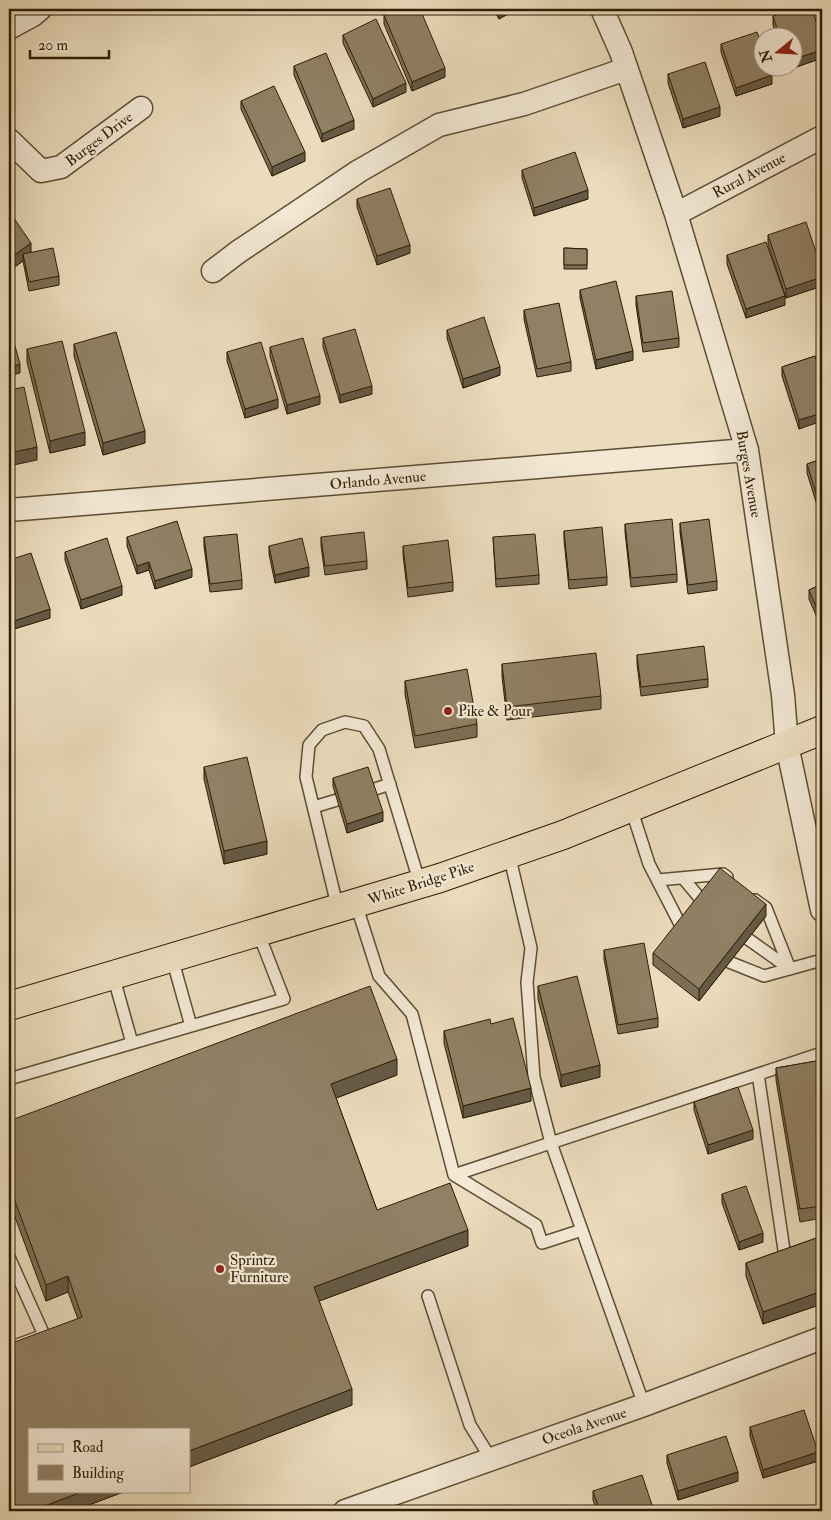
<svg xmlns="http://www.w3.org/2000/svg" width="831" height="1520" font-family="'IM FELL Double Pica',serif">
	<style>
		.lines { fill: none; stroke-linecap: round; stroke-linejoin: round }
		.lane-casing { stroke: #5d4d32; stroke-width: 14 }
		.street-casing { stroke: #5d4d32; stroke-width: 25 }
		.primary-casing { stroke: #2e1d04; stroke-width: 30 }
		.lane { stroke: #f2e8d4; stroke-width: 11 }
		.street { stroke: #f2e8d4; stroke-width: 22 }
		.primary { stroke: #ebdcbd; stroke-width: 28 }
		.wall { fill: #7c6e56; stroke: #2e1d04 }
		.shaded-wall { fill: #655a46; stroke: #2e1d04 }
		.building { fill: #908064; stroke: #2e1d04 }
		.poi-dot { fill: #8f2418; stroke: #f2e8d4; stroke-width: 2 }
		.labels { text-anchor: middle; stroke-width: 4.5; stroke-linejoin: round; paint-order: stroke }
		.street-label { font-size: 15px; fill: #2e1d04; stroke: #f2e8d4 }
		.poi-label { font-size: 15px; fill: #2e1d04; stroke: #f2e8d4; text-anchor: start }
	</style>
	<rect width="100%" height="100%" fill="#ebdcbd"/>
	<filter id="stains"><feTurbulence type="fractalNoise" baseFrequency=".004" numOctaves="4"/><feColorMatrix values="0 0 0 0 .2 0 0 0 0 .09 0 0 0 0 .02 0 0 0 .5 -.17"/></filter>
	<radialGradient id="worn" r=".72"><stop offset=".6" stop-color="#630" stop-opacity="0"/><stop offset="1" stop-color="#630" stop-opacity=".3"/></radialGradient>
	<g class="lines">
		<!-- lane casing -->
		<g class="lane-casing">
			<path id="lane" d="M372,790l18,-6
				M314,807l23,-7
				M631,808l18,56 33,64
				M509,854l22,94 -4,34 7,95 17,66 93,262
				M683,878l20,24
				M658,880l65,-6 4,3
				M755,900l11,8 24,61
				M356,904l23,72 33,38 42,161 82,50 6,18 40,-13
				M338,909l-32,-132 3,-32 13,-15 23,-8 19,4 15,23 41,135
				M748,939l42,30
				M172,958l19,68
				M729,962l35,14 58,-16
				M113,975l19,68
				M758,1074l26,176
				M9,1079l275,-80 -26,-67
				M454,1175l368,-122
				M9,1257l35,78 -35,13
				M428,1296l42,129 21,34"/>
		</g>
		<!-- street casing -->
		<g class="street-casing">
			<path id="street" d="M602,9l19,43 55,162 71,236 36,245 4,50 35,165
				M9,28l24,-13 7,-6
				M9,140l32,31 20,-4 80,-59
				M676,214l146,-77
				M213,271l25,-19 121,-81 80,-46 85,-21 102,-35
				M9,510l738,-60
				M345,1511l299,-106 178,-67"/>
		</g>
		<!-- primary casing -->
		<g class="primary-casing">
			<path id="primary" d="M9,1006l431,-128 123,-43 259,-105"/>
		</g>
		<!-- lane -->
		<use href="#lane" class="lane"/>
		<!-- street -->
		<use href="#street" class="street"/>
		<!-- primary -->
		<use href="#primary" class="primary"/>
	</g>
	<!-- wall -->
	<path class="wall" d="M493,9h24l-18,10z
		M795,9h17l10,30v19l-34,12 -1,-2h7v-30h-17l-4,-13v-9z
		M384,15l61,62 -33,14 -28,-67z
		M343,35l63,57 -33,15 -30,-64z
		M721,44l51,40 -36,12 -15,-44z
		M294,66l60,63 -32,13 -28,-67z
		M668,74l52,42 -37,12 -15,-45z
		M241,101l64,60 -33,15 -31,-67z
		M522,170l66,29 -54,17 -12,-38z
		M357,199l53,54 -33,12 -20,-58z
		M9,211l22,41 28,24v9l-30,6 -6,-30 -14,10z
		M768,235l54,35v16l-36,12 -18,-54z
		M564,248l23,1v20h-23z
		M727,255l58,50 -39,13 -19,-54z
		M580,290l53,70 -37,9 -16,-71z
		M636,296l43,42v9l-36,5 -7,-47z
		M524,310l47,52v9l-34,6 -13,-58z
		M447,330l53,45 -37,13 -16,-50z
		M323,338l49,56 -32,9 -17,-56z
		M74,344l71,99 -42,12 -29,-99z
		M270,347l50,57 -33,10 -17,-58z
		M27,349l58,96 -35,8 -23,-91z
		M227,352l51,56 -33,10 -18,-57z
		M815,356l-16,73 -17,-53v-9z
		M822,459v62l-15,-48v-9z
		M680,523l37,58v9l-29,4 -8,-62z
		M625,524l52,50v8l-46,5 -6,-55z
		M564,531l43,46v8l-38,4 -5,-49z
		M127,537l65,40 -37,12 -6,-19 -12,4 -10,-28z
		M204,537l38,43v9l-32,3 -6,-46z
		M321,537l46,24v8l-42,6 -4,-29z
		M493,537l46,38v9l-43,3z
		M269,546l40,30 -34,7 -6,-29z
		M403,546l50,36v9l-45,6 -5,-42z
		M65,552l57,43 -41,14 -16,-49z
		M9,560l41,58 -36,11 -5,-15z
		M822,584v45l-13,-30v-9z
		M637,655l71,24v8l-67,9 -4,-32z
		M502,664l99,32v13l-94,11 -5,-44z
		M405,681l72,43v13l-62,11 -10,-54z
		M204,767l63,87 -43,10 -20,-85z
		M333,778l50,43 -36,12 -14,-47z
		M766,916l-67,85 -46,-36v-12z
		M604,950l54,68v9l-40,7 -14,-75z
		M538,986l62,91 -39,10 -23,-88z
		M491,1024l40,77 -68,17 -19,-75v-12z
		M822,1060v158l-22,4 -24,-142v-12z
		M397,1075l-61,23 41,112 91,36 -149,55 33,104 -163,62v-38l-63,62 -53,20h-64l69,-192 -10,-27 -22,9 -37,-100v-80z
		M694,1102l59,37 -45,15 -14,-44z
		M722,1194l41,48 -24,8 -17,-47z
		M822,1236v68l-59,20 -17,-48v-13z
		M750,1427l68,34 -55,17 -13,-42z
		M667,1455l71,26 -60,19 -11,-37z
		M593,1491l61,20h-57l-4,-11z"/>
	<!-- shaded-wall -->
	<path class="shaded-wall" d="M499,9h18l-18,10z
		M822,50v8l-34,12v-2h6v-9z
		M445,68v9l-33,14v-9z
		M772,75v9l-36,12v-8z
		M406,83v9l-33,15v-8z
		M720,107v9l-37,12v-9z
		M354,120v9l-32,13v-8z
		M305,152v9l-33,15v-9z
		M588,190v9l-54,17v-8z
		M31,243v13l-8,-2v7l-14,10v-12z
		M410,245v8l-33,12v-9z
		M822,277v9l-36,12v-9z
		M785,296v9l-39,13v-9z
		M633,351v9l-37,9v-9z
		M20,364v9l-11,3v-8z
		M500,367v8l-37,13v-9z
		M372,386v8l-32,9v-8z
		M320,396v8l-33,10v-9z
		M278,399v9l-33,10v-9z
		M822,413v8l-23,8v-9z
		M145,431v12l-42,12v-12z
		M85,432v13l-35,8v-12z
		M37,447v13l-28,6v-13z
		M149,562v8l-12,4v-8z
		M309,567v9l-34,7v-8z
		M192,569v8l-37,12v-8z
		M122,586v9l-41,14v-9z
		M50,609v9l-36,11v-8z
		M383,812v9l-36,12v-9z
		M267,841v13l-43,10v-13z
		M766,904v12l-67,85v-12z
		M397,1059v16l-66,25v-16z
		M600,1065v12l-39,10v-12z
		M531,1088v13l-68,17v-12z
		M753,1130v9l-45,15v-9z
		M468,1230v16l-154,57v-16z
		M763,1233v9l-24,8v-8z
		M68,1276v16l-22,9v-16z
		M822,1291v13l-59,20v-12z
		M352,1389v16l-163,62v-16z
		M818,1452v9l-55,17v-8z
		M738,1472v9l-60,19v-9z
		M84,1491h42l-53,20h-42z"/>
	<!-- building -->
	<path class="building" d="M400,9h20l25,59 -33,14 -28,-67z
		M795,9h17l10,30v11l-28,9v-21h-14l-7,-22z
		M376,19l30,64 -33,16 -30,-64z
		M757,32l7,18v18h5l3,7 -36,13 -15,-44z
		M326,53l28,67 -32,14 -28,-68z
		M705,62l15,45 -37,12 -15,-45z
		M274,86l31,66 -33,15 -31,-66z
		M575,152l13,38 -54,18 -12,-38z
		M390,188l20,57 -33,11 -20,-57z
		M9,211l22,32 -22,16z
		M806,222l16,48v7l-36,12 -18,-54z
		M766,242l19,54 -39,13 -19,-54z
		M53,248l6,28 -30,6 -6,-28z
		M564,248l23,1v16h-23z
		M616,281l17,70 -37,9 -16,-70z
		M672,291l7,47 -36,5 -7,-47z
		M559,303l12,59 -34,7 -13,-59z
		M484,317l16,50 -37,12 -16,-49z
		M9,328h1l10,36 -11,4z
		M355,329l17,57 -32,9 -17,-57z
		M116,332l29,99 -42,12 -29,-99z
		M303,338l17,58 -33,9 -17,-58z
		M62,341l23,91 -35,9 -23,-92z
		M261,342l17,57 -33,10 -18,-57z
		M815,356l7,21v36l-23,7 -17,-53z
		M24,387l13,60 -28,6v-63z
		M822,459v53l-15,-48z
		M672,519l5,55 -46,4 -6,-54z
		M709,519l8,62 -29,4 -8,-62z
		M177,521l15,48 -37,12 -6,-19 -12,4 -10,-29z
		M602,527l5,50 -38,3 -5,-49z
		M364,532l3,29 -42,5 -4,-29z
		M237,534l5,46 -32,4 -6,-47z
		M535,534l4,41 -43,4 -3,-42z
		M107,538l15,48 -41,14 -16,-48z
		M302,538l7,29 -34,8 -6,-29z
		M448,540l5,42 -45,6 -5,-42z
		M31,553l19,56 -36,12 -5,-15v-46z
		M822,584v37l-13,-31z
		M704,646l4,33 -67,8 -4,-32z
		M596,653l5,43 -94,11 -5,-43z
		M467,669l10,55 -62,12 -10,-55z
		M247,757l20,84 -43,10 -20,-84z
		M368,767l15,45 -36,12 -14,-46z
		M720,868l46,36 -67,85 -46,-36z
		M644,943l14,75 -40,7 -14,-75z
		M577,976l23,89 -39,10 -23,-89z
		M370,986l27,73 -66,25 46,126 73,-27 18,47 -154,57 38,102 -163,62v-22h-160v62h55l-53,20h-22v-167l73,-27 -14,-41 -22,9 -37,-100v-64z
		M513,1018l18,70 -68,18 -19,-75 46,-12 1,5z
		M822,1060v146l-22,3 -24,-141z
		M738,1087l15,43 -45,15 -14,-43z
		M746,1186l17,47 -24,9 -17,-48z
		M822,1236v55l-59,21 -17,-49z
		M804,1410l14,42 -55,18 -13,-43z
		M726,1436l12,36 -60,19 -11,-36z
		M642,1475l12,36h-54l-7,-20z
		M510,1505l2,6h-21z
		M562,1505l2,6h-20z"/>
	<!-- markers -->
	<g class="poi-dot">
		<circle cx="448" cy="711" r="5"/>
		<circle cx="220" cy="1269" r="5"/>
	</g>
	<g class="labels">
		<!-- street labels -->
		<g class="street-label">
			<text transform="translate(99 139) rotate(-37)" y="5">Burges Drive</text>
			<text transform="translate(749 175) rotate(-28)" y="5">Rural Avenue</text>
			<text transform="translate(749 474) rotate(80)" y="5">Burges Avenue</text>
			<text transform="translate(378 480) rotate(-5)" y="5">Orlando Avenue</text>
			<text transform="translate(421 883) rotate(-18)" y="5">White Bridge Pike</text>
			<text transform="translate(584 1426) rotate(-19)" y="5">Oceola Avenue</text>
		</g>
		<!-- poi labels -->
		<g class="poi-label">
			<text x="458" y="716">Pike &amp; Pour</text>
			<text x="230" y="1265">Sprintz<tspan x="230" dy="17">Furniture</tspan></text>
		</g>
	</g>
	<!-- margin -->
	<rect width="831" height="1520" fill="none" stroke="#ebdcbd" stroke-width="30"/>
	<rect x="10" y="10" width="811" height="1500" fill="none" stroke="#2e1d04" stroke-width="2.5"/>
	<rect x="15" y="15" width="801" height="1490" fill="none" stroke="#2e1d04"/>
	<!-- legend -->
	<rect x="28" y="1428" width="162" height="65" fill="#f2e8d4" stroke="#a49781"/>
	<rect x="38" y="1444" width="25" height="8" fill="#ebdcbd" stroke="#a49781"/>
	<text x="72" y="1452" font-size="15" fill="#2e1d04">Road</text>
	<rect x="38" y="1465" width="25" height="15" fill="#908064" stroke="#a49781"/>
	<text x="72" y="1478" font-size="15" fill="#2e1d04">Building</text>
	<!-- north arrow -->
	<g transform="translate(778 52) rotate(252)"><circle r="24" fill="#f2e8d4" stroke="#a49781"/>
	<path d="M0-4L9 19L0 12L-9 19Z" fill="#8f2418"/>
	<text y="-8" font-size="14" font-weight="bold" text-anchor="middle" fill="#2e1d04">N</text>
	</g>
	<!-- scale -->
	<path d="M30 50v8h79v-8" fill="none" stroke="#2e1d04" stroke-width="2.5"/>
	<text x="38" y="50" font-size="15" fill="#2e1d04" stroke="#f2e8d4" stroke-width="4" paint-order="stroke">20 m</text>
	<rect width="100%" height="100%" filter="url(#stains)"/>
	<rect width="100%" height="100%" fill="url(#worn)"/>
</svg>
